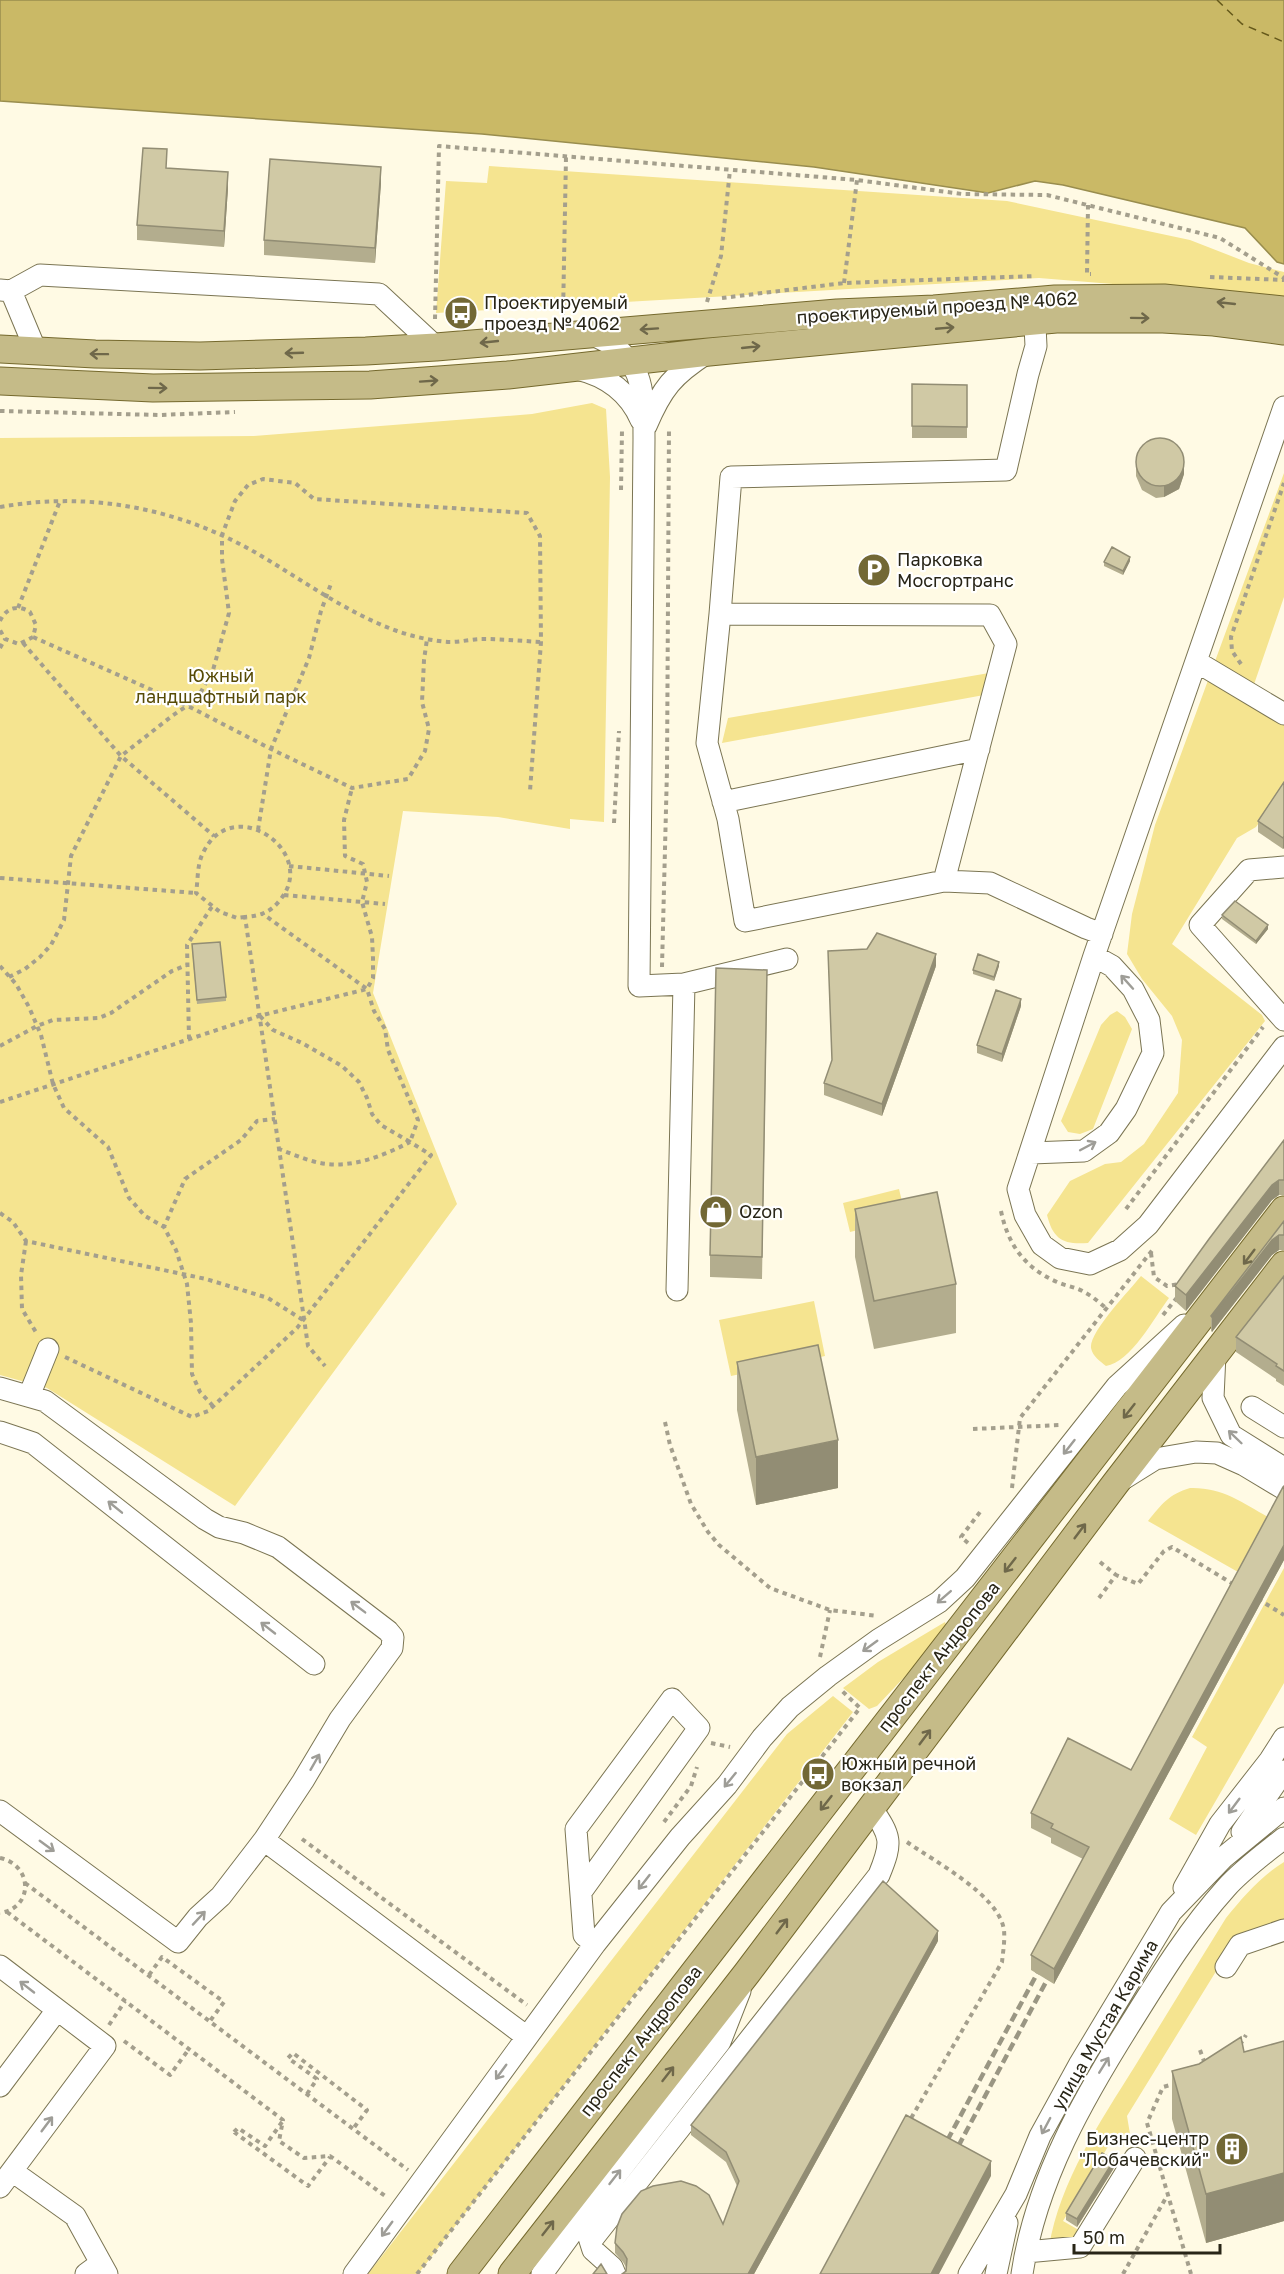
<svg xmlns="http://www.w3.org/2000/svg" width="1284" height="2274" font-family="'Golos Text',sans-serif">
	<style>
		.green { fill: #f5e490 }
		.water { fill: #cab966; stroke: #998d4e; stroke-width: 1.5 }
		.lines { fill: none; stroke-linecap: round; stroke-linejoin: round }
		.ferry { stroke: #64581a; stroke-width: 1.5; stroke-dasharray: 8 6; stroke-linecap: butt }
		.minor-casing { stroke: #7b7553; stroke-width: 23 }
		.major-casing { stroke: #75692d; stroke-width: 29 }
		.path { stroke: #a49f8d; stroke-width: 4; stroke-dasharray: 4.5 4.5; stroke-linecap: butt }
		.minor { stroke: #fff; stroke-width: 21 }
		.major { stroke: #c5bb88; stroke-width: 27 }
		.rail { stroke: #9a9683; stroke-width: 4.5; stroke-dasharray: 9 4.5; stroke-linecap: butt }
		.wall { fill: #b3ad8e }
		.shaded-wall { fill: #928d74 }
		.building { fill: #d0c9a5; stroke: #928d74; stroke-width: 1.5 }
		.oneway { stroke: #6f684a }
		.oneway2 { stroke: #9e9d97 }
		.labels { text-anchor: middle; stroke-width: 4.5; stroke-linejoin: round; paint-order: stroke }
		.poi-label { font-size: 18px; fill: #282517; stroke: #fff; text-anchor: start }
		.street-label { font-size: 18px; fill: #282517; stroke: #fff }
		.park-label { font-size: 18px; fill: #574b07; stroke: #fff }
	</style>
	<rect width="100%" height="100%" fill="#fffae4"/>
	<!-- green -->
	<path class="green" d="M489,166l518,35 183,39 59,23 35,9v26l-245,-20 -603,35 10,-132 41,2z
		M592,403l14,6 4,68 -6,345 -34,-3v10l-72,-12 -95,-6 -30,182 84,211 -222,302 -188,-118 -47,-13v-937l254,-2 278,-22z
		M1284,473v124l-34,99 34,20v71l-28,40 -19,11 -65,106 90,71 3,6 -177,222c-25,2 -35,-4 -41,-28l23,-34 35,-17 16,-2 23,-18 34,-51 4,-53 -10,-24 -30,-37 -15,-25 5,-40 23,-89z
		M989,673l-5,22 -262,48 6,-25z
		M1117,1011l8,6 7,12 -39,100 -13,5 -12,-2 -7,-11 40,-96 9,-10z
		M899,1189l7,29 -56,14 -7,-29z
		M1141,1276l28,22c-15,20 -38,64 -63,68 -6,-5 -13,-9 -15,-18 -2,-16 39,-58 50,-72z
		M814,1301l11,55 -94,20 -12,-56z
		M1190,1488c31,-1 52,14 78,29l-30,55 -90,-51c13,-16 21,-27 42,-33z
		M1284,1568v115l-88,152 -27,-16 38,-72 -15,-10z
		M945,1622l1,3 -33,43 -36,38 -8,3 -26,-21 35,-26z
		M833,1696l20,16 -435,562h-50l419,-540z
		M1284,1862v57l-37,12 -16,16 -104,169 3,18 -7,13 -11,-7 -49,81 21,12 -35,14c11,-66 51,-125 86,-181 30,-49 60,-98 91,-148 17,-21 35,-42 58,-56z"/>
	<!-- water -->
	<path class="water" d="M0,0h1284v264l-7,-2 -32,-34 -182,-43 -28,-4 -47,12 -174,-26 -332,-33 -482,-33z"/>
	<g class="lines">
		<!-- ferry -->
		<path class="ferry" d="M1217,0l25,24 42,18"/>
		<!-- minor casing -->
		<g class="minor-casing">
			<path id="minor" d="M0,290l11,1 25,60
				M11,291l29,-16 339,19 57,53
				M590,334c54,21 54,53 54,105l-5,547 45,-2 -7,306
				M577,369c30,7 52,23 64,51
				M1284,407l-190,549 -76,233 7,26 17,30 18,13 30,6 30,-14 28,-25 136,-178
				M646,426c16,-38 27,-51 61,-73
				M720,614l-13,129 21,76 17,102 199,-40 62,-237 -16,-29 -270,-1 11,-137 275,-7 22,-96 8,-28 -2,-40
				M1197,662l87,52
				M723,802l256,-53
				M1284,867l-35,3 -49,55 84,95
				M944,881l46,2 96,45 16,6
				M684,984l103,-25
				M1031,1153l53,-2 25,-18 17,-24 27,-56 -4,-33 -16,-31 -21,-23 -18,-10
				M1215,1354l-2,44 18,37 53,33
				M0,1388l45,13 160,118 14,8 25,6 34,14 110,84 5,6 -1,11 -52,71 -37,62 -39,59 -43,56 -23,21 -20,25 -178,-131
				M29,1396l19,-47
				M1252,1407l32,20
				M0,1432l33,11 281,221
				M1123,1479l32,-20 41,-7 21,1 27,12 40,24
				M1242,1832l42,-61
				M264,1840l263,197
				M1184,1888l36,-64 50,-64 14,-22
				M581,1892l118,-164 -27,-29 -96,130 8,106 11,9
				M0,1966l105,80 -105,141
				M1226,1967l14,-22 44,-15
				M0,2086l57,-76
				M12,2171l63,45 32,58
				M587,2231l6,19 19,17 3,7
				M591,2241l288,-366c14,-34 12,-38 -8,-68
				M1026,2252l54,-5 55,-89
				M86,2274l15,-11
				M354,2274l241,-330 85,-107 47,-52 35,-47 28,-31 38,-31 50,-36 61,-38 26,-24 152,-192 67,-61
				M542,2274l39,-54 139,-178 20,-51
				M969,2274l47,-80 24,-58 39,-71 92,-153 53,-55 60,-49
				M996,2274l11,-51
				M1022,2274c14,-94 62,-177 112,-256 28,-45 56,-90 92,-130 17,-19 38,-34 58,-50"/>
		</g>
		<!-- major casing -->
		<g class="major-casing">
			<path id="major" d="M0,349l95,5 105,2 166,-5 70,-4 401,-34 97,-4 121,-10 109,-1 120,12
				M0,381l153,7 217,-3 138,-10 201,-23 347,-33h107l51,3 70,9
				M461,2274l823,-1064
				M512,2274l235,-301 368,-489 169,-219"/>
		</g>
		<!-- path -->
		<path class="path" d="M1088,205l-1,69h4
			M1210,277l74,3
			M844,283l13,-103
			M722,298l122,-15 191,-7
			M707,302l14,-46 9,-86
			M563,315l3,-158
			M435,319l4,-173 418,34 105,14 85,1 173,43 64,40
			M0,411l159,4 76,-3
			M621,490l1,-60
			M0,507c90,-16 179,1 258,47 46,27 89,59 139,77 17,6 36,10 53,11 11,0 22,-3 32,-3 20,0 40,2 59,3
			M18,608l42,-107
			M0,621c6,-13 17,-17 30,-9l6,13 -3,12 -14,7 -14,-5 -5,-9
			M33,637l155,69 83,43 81,39 56,-9 17,-28 4,-22 -7,-27 2,-42 3,-21
			M23,643l98,113 93,80
			M0,648l5,-9
			M1241,664l-9,-13 -1,-14 53,-154
			M614,823l5,-92
			M258,830l13,-81 38,-91 12,-47 11,-30
			M289,866l100,10
			M0,878l196,15
			M284,895l101,9
			M245,917l-8,1 -17,-6 -24,-19c2,-12 1,-29 7,-40 29,-62 117,-1 77,47 -9,12 -20,16 -35,17l63,429 17,20
			M0,966l16,18 13,23 12,28 12,49 11,24 44,39 21,51 16,18 19,11
			M662,967l5,-197 2,-343
			M9,977l16,-8 15,-12 11,-12 13,-25 7,-64 50,-100 51,-40 25,-17 16,-29 16,-57 -7,-54v-24l13,-34 13,-16 15,-6 32,4 19,16 213,14 13,23 1,106 -11,149
			M260,1016l13,14 29,13 40,23 17,16 8,16 5,16 9,11 29,17 8,-22 -30,-70 -3,-21 -11,-18 -7,-22 -104,-75
			M189,1039l-2,-94 26,-40
			M0,1046l37,-20 16,-6 46,-2 12,-5 61,-42 15,-6
			M0,1102l259,-86 108,-27 6,-11v-20l-1,-21 -10,-35 5,-20 -4,-18 -18,-8 -1,-36 8,-32
			M1126,1209l137,-182
			M1001,1211c7,34 24,57 56,71 9,4 19,5 27,10 8,4 16,11 23,17
			M0,1213l13,9 13,19 180,38 62,19 35,22
			M26,1241l-5,34 1,34 15,25
			M1151,1253l3,24 13,9 13,-2
			M1163,1315l16,-20
			M65,1357l127,60 16,-6 89,-83 134,-173 -21,-13c-27,14 -59,27 -90,21 -14,-3 -28,-9 -41,-14
			M213,1406l-13,-14 -8,-18 -1,-51 -4,-39 -11,-34 -12,-23 21,-48 56,-39 16,-19 18,-2
			M665,1422l5,23 21,59 17,28 11,13 51,43 60,22 48,6
			M973,1429l88,-4
			M1012,1488l8,-70 134,-170
			M968,1543l-7,-6 19,-25
			M1100,1562l16,13
			M1099,1598l17,-23 22,9 26,-33 8,-4 61,37
			M1258,1599l26,16
			M820,1657l10,-47
			M711,1743l19,4
			M664,1822l27,-36 6,-19
			M302,1839l225,166
			M907,1842c28,20 92,53 97,88 1,11 -1,22 -2,32l-92,158
			M0,1858c33,7 34,50 0,55
			M25,1883l383,287
			M7,1912l276,208 -4,21 25,17 26,-2 58,42
			M149,1975l13,-18 62,45 -14,19
			M109,2025l16,-24
			M124,2041l46,34 19,-26
			M1240,2045l6,-10
			M1200,2050l5,14
			M1177,2083l-14,4 -16,36 44,151
			M307,2094l10,-15 -29,-21 5,-5 74,57 -14,19
			M234,2132l74,54 22,-29
			M234,2132l4,-4 27,18 17,-24
			M417,2274l443,-566 -20,-19
			M1123,2274l45,-80"/>
		<!-- minor -->
		<use href="#minor" class="minor"/>
		<!-- major -->
		<use href="#major" class="major"/>
		<!-- rail -->
		<path class="rail" d="M941,2152l104,-193
			M952,2158l103,-193"/>
	</g>
	<!-- wall -->
	<path class="wall" d="M167,168l61,20 -4,59 -87,-7v-15z
		M381,183l-6,80 -111,-8v-15z
		M912,384l55,1v53h-55z
		M1136,465l48,9 -5,15 -15,8 -8,1 -14,-8 -6,-14z
		M1130,561l-7,14 -19,-9v-4z
		M1284,782v66l-1,1 -25,-17v-11z
		M1222,915l46,14 -12,15 -34,-25z
		M192,948l34,49v4l-29,3z
		M936,966l-54,150 -58,-21v-12z
		M999,966l-5,15 -21,-7v-4z
		M767,992l-5,287 -52,-2v-22z
		M1021,1006l-19,56 -25,-9v-8z
		M1284,1140v55h-5l-7,5 -86,111 -11,-10v-15z
		M855,1209l101,75v49l-82,16 -19,-92z
		M1284,1221v29h-5l-7,5 -60,77 -1,-1v-15z
		M1284,1276v110l-8,-5v-2l-40,-27v-15z
		M737,1362l101,126 -82,17 -19,-95z
		M1284,1486v74l-230,424 -23,-14v-15l52,-96 -32,-16v-5l-20,-10v-15l100,-43z
		M938,1941l-184,333 -128,-3v-4l-3,-5 -8,-9v-10l108,-19 14,-38 -11,-24 -35,-27v-10z
		M1284,2041v180l-78,22 -34,-124v-48z
		M1114,2168l-37,59 -11,-7v-7z"/>
	<!-- shaded-wall -->
	<path class="shaded-wall" d="M381,167v16l-6,80v-15z
		M228,172v16l-4,59v-16z
		M1184,463v11l-5,15 -15,8v-11z
		M1130,557v4l-7,14v-4z
		M1284,836v12l-1,1v-11z
		M1268,925v4l-12,15v-3z
		M936,954v12l-54,150v-12z
		M999,962v4l-5,15v-4z
		M1021,999v7l-19,56v-8z
		M1279,1180v15l-7,5 -86,111v-16l86,-110z
		M1279,1235v15l-7,5 -60,77v-15l60,-77z
		M838,1440v48l-82,17v-48z
		M1284,1545v15l-230,424v-15z
		M938,1931v10l-184,333h-6z
		M1114,2160v8l-37,59v-8z
		M991,2161v15l-52,98h-8z
		M1284,2173v48l-78,22v-49z"/>
	<!-- building -->
	<path class="building" d="M143,148l24,1 -1,19 62,4 -4,59 -87,-6z
		M270,159l111,8 -6,81 -111,-8z
		M912,384l55,1v42l-55,-1z
		M1136 462a24 24 0 1 1 48 0a24 24 0 1 1-48 0Z
		M1112,547l18,10 -7,14 -19,-9z
		M1284,782v54l-1,2 -25,-17z
		M1235,901l33,24 -12,16 -34,-26z
		M877,933l59,21 -54,150 -58,-21 8,-23 -4,-109 39,-2z
		M220,942l6,55 -29,3 -5,-56z
		M978,954l21,8 -5,15 -21,-7z
		M716,968l51,2 -5,287 -52,-2z
		M996,990l25,9 -19,55 -25,-9z
		M1284,1140v40h-5l-7,5 -86,110 -11,-9 34,-47z
		M937,1192l19,92 -82,17 -19,-92z
		M1284,1221v14h-5l-7,5 -60,77 -1,-1z
		M1284,1276v95l-8,-5 1,-2 -41,-27z
		M818,1345l20,95 -82,17 -19,-95z
		M1284,1486v59l-230,424 -23,-14 58,-108 -38,-19 2,-4 -22,-11 37,-75 63,32 152,-283z
		M883,1881l55,50 -190,343h-126l4,-3 1,-12 -4,-7 -8,-9 2,-16 5,-13 19,-23 12,-5 28,-5 15,5 13,9 14,29 16,-43 -13,-29 -35,-27z
		M1241,2037l3,15 40,-11v132l-78,21 -34,-123 27,-7z
		M906,2115l85,46 -60,113h-111z
		M1102,2153l12,7 -37,59 -11,-6z
		M601,2264l6,10h-14z"/>
	<!-- one-way arrows -->
	<defs><path id="oneway-shaft" d="M-6 0H5M1.5-3L5.5 0L1.5 3" fill="none" stroke-width="1.6" stroke-linecap="round" stroke-linejoin="round" transform="scale(1.5)"/></defs>
	<g class="oneway">
		<use href="#oneway-shaft" transform="translate(1226 303) rotate(-174)"/>
		<use href="#oneway-shaft" transform="translate(1140 318) rotate(1)"/>
		<use href="#oneway-shaft" transform="translate(945 328) rotate(-5)"/>
		<use href="#oneway-shaft" transform="translate(649 329) rotate(176)"/>
		<use href="#oneway-shaft" transform="translate(489 342) rotate(174)"/>
		<use href="#oneway-shaft" transform="translate(751 347) rotate(-6)"/>
		<use href="#oneway-shaft" transform="translate(294 353) rotate(178)"/>
		<use href="#oneway-shaft" transform="translate(99 354) rotate(-179)"/>
		<use href="#oneway-shaft" transform="translate(429 381) rotate(-4)"/>
		<use href="#oneway-shaft" transform="translate(158 388) rotate(1)"/>
		<use href="#oneway-shaft" transform="translate(1249 1257) rotate(127)"/>
		<use href="#oneway-shaft" transform="translate(1129 1411) rotate(128)"/>
		<use href="#oneway-shaft" transform="translate(1080 1531) rotate(-53)"/>
		<use href="#oneway-shaft" transform="translate(1010 1565) rotate(128)"/>
		<use href="#oneway-shaft" transform="translate(925 1737) rotate(-53)"/>
		<use href="#oneway-shaft" transform="translate(826 1803) rotate(128)"/>
		<use href="#oneway-shaft" transform="translate(782 1926) rotate(-53)"/>
		<use href="#oneway-shaft" transform="translate(668 2074) rotate(-52)"/>
		<use href="#oneway-shaft" transform="translate(548 2228) rotate(-52)"/>
	</g>
	<g class="oneway2">
		<use href="#oneway-shaft" transform="translate(1127 982) rotate(-132)"/>
		<use href="#oneway-shaft" transform="translate(1088 1146) rotate(-28)"/>
		<use href="#oneway-shaft" transform="translate(1235 1437) rotate(-136)"/>
		<use href="#oneway-shaft" transform="translate(1069 1447) rotate(128)"/>
		<use href="#oneway-shaft" transform="translate(115 1507) rotate(-141)"/>
		<use href="#oneway-shaft" transform="translate(944 1597) rotate(139)"/>
		<use href="#oneway-shaft" transform="translate(358 1607) rotate(-143)"/>
		<use href="#oneway-shaft" transform="translate(268 1628) rotate(-142)"/>
		<use href="#oneway-shaft" transform="translate(870 1646) rotate(144)"/>
		<use href="#oneway-shaft" transform="translate(315 1762) rotate(-60)"/>
		<use href="#oneway-shaft" transform="translate(730 1780) rotate(129)"/>
		<use href="#oneway-shaft" transform="translate(1234 1806) rotate(127)"/>
		<use href="#oneway-shaft" transform="translate(47 1846) rotate(36)"/>
		<use href="#oneway-shaft" transform="translate(644 1882) rotate(128)"/>
		<use href="#oneway-shaft" transform="translate(199 1918) rotate(-47)"/>
		<use href="#oneway-shaft" transform="translate(27 1987) rotate(-142)"/>
		<use href="#oneway-shaft" transform="translate(1104 2065) rotate(-58)"/>
		<use href="#oneway-shaft" transform="translate(501 2072) rotate(126)"/>
		<use href="#oneway-shaft" transform="translate(47 2124) rotate(-53)"/>
		<use href="#oneway-shaft" transform="translate(1046 2126) rotate(118)"/>
		<use href="#oneway-shaft" transform="translate(615 2177) rotate(-52)"/>
		<use href="#oneway-shaft" transform="translate(387 2229) rotate(126)"/>
	</g>
	<!-- icons -->
	<defs>
		<g id="bus-disc" transform="scale(1.725)"><circle r="9.5" fill="#726835" stroke="#fff"/><path d="M-5-6H5V4H4V6H2V4H-2V6H-4V4H-5ZM-3.5-4V0h7V-4ZM-3.5 1.2v1.5H-2V1.2ZM2 1.2v1.5H3.5V1.2Z" fill="#fff"/></g>
		<g id="parking-disc" transform="scale(1.725)"><circle r="9.5" fill="#726835" stroke="#fff"/><path d="M-3.5-5.5H1a3.5 3.5 0 0 1 0 7H-1V5.5H-3.5ZM-1-3.4V-.6H.8a1.4 1.4 0 0 0 0-2.8Z" fill="#fff"/></g>
		<g id="shop-disc" transform="scale(1.725)"><circle r="9.5" fill="#726835" stroke="#fff"/><path d="M-5-2.5h2.3a2.7 3.5 0 0 1 5.4 0H5L5.5 6h-11ZM-1.5-2.5h3a1.5 2.3 0 0 0-3 0Z" fill="#fff"/></g>
		<g id="building-disc" transform="scale(1.725)"><circle r="9.5" fill="#726835" stroke="#fff"/><path d="M-4-6H4V6H1V3H-1V6H-4ZM-2.5-4.3h1.7v1.8h-1.7ZM.8-4.3h1.7v1.8H.8ZM-2.5-1h1.7V.8h-1.7ZM.8-1h1.7V.8H.8Z" fill="#fff"/></g>
	</defs>
	<g fill-rule="evenodd">
		<use href="#bus-disc" x="461" y="313"/>
		<use href="#parking-disc" x="874" y="570"/>
		<use href="#shop-disc" x="716" y="1212"/>
		<use href="#bus-disc" x="818" y="1774"/>
		<use href="#building-disc" x="1232" y="2149"/>
	</g>
	<g class="labels">
		<!-- poi labels -->
		<g class="poi-label">
			<text x="484" y="309">Проектируемый<tspan x="484" dy="21">проезд № 4062</tspan></text>
			<text x="897" y="566">Парковка<tspan x="897" dy="21">Мосгортранс</tspan></text>
			<text x="739" y="1218">Ozon</text>
			<text x="841" y="1770">Южный речной<tspan x="841" dy="21">вокзал</tspan></text>
			<text x="1209" y="2145" text-anchor="end">Бизнес-центр<tspan x="1209" dy="21">"Лобачевский"</tspan></text>
		</g>
		<!-- street labels -->
		<g class="street-label">
			<text transform="translate(937 308) rotate(-4)" y="6">проектируемый проезд № 4062</text>
			<text transform="translate(939 1657) rotate(-52)" y="6">проспект Андропова</text>
			<text transform="translate(1105 2025) rotate(-60)" y="6">улица Мустая Карима</text>
			<text transform="translate(641 2041) rotate(-52)" y="6">проспект Андропова</text>
		</g>
		<!-- park labels -->
		<g class="park-label">
			<text x="221" y="682">Южный<tspan x="221" dy="21">ландшафтный парк</tspan></text>
		</g>
	</g>
	<!-- scale -->
	<path d="M1074 2244v9h146v-9" fill="none" stroke="#282517" stroke-width="3"/>
	<text x="1083" y="2244" font-size="18" fill="#282517" stroke="#ffffff" stroke-width="4.5" paint-order="stroke">50 m</text>
</svg>
